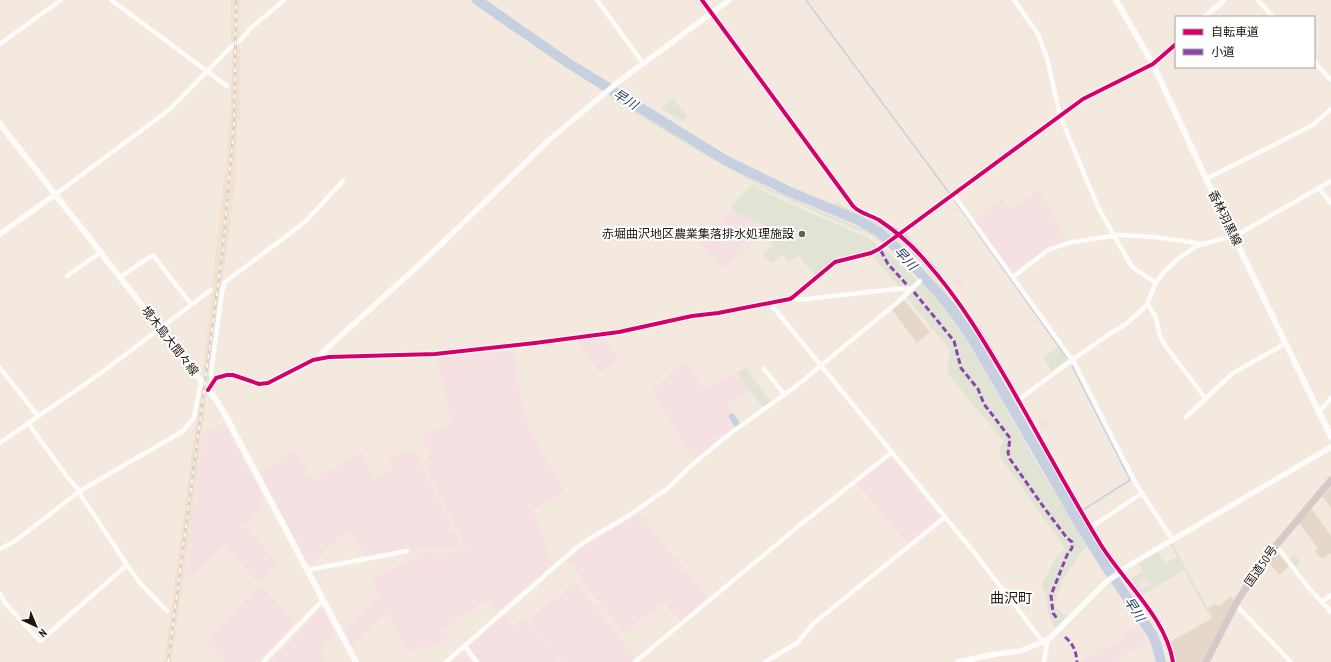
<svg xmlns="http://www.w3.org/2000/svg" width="1331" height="662" font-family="'PT Sans Narrow','Noto Sans JP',sans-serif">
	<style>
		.commercial { fill: #e5d8ca }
		.industrial { fill: #f5e1e1 }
		.built { fill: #f5e2ce }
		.green { fill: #e1e4d4; fill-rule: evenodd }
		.water { fill: #c6d0e1 }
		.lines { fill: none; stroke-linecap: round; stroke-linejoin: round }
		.stream { stroke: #c6d0e1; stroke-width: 1.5 }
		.river { stroke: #c6d0e1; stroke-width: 10 }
		.minor { stroke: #fdfcfa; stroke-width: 4.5 }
		.tertiary { stroke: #fdfcfa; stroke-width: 5.5 }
		.secondary { stroke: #fdfcfa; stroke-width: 6 }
		.trunk { stroke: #d6cac8; stroke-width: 7 }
		.rail-casing { stroke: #d7d4d0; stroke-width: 3 }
		.rail { stroke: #fff; stroke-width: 1.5; stroke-dasharray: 4.5; stroke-linecap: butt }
		.quiet { stroke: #8e44ad; stroke-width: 3; stroke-dasharray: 6 3; stroke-linecap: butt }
		.cycleway-casing { stroke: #fff; stroke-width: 6 }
		.cycleway { stroke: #d6006c; stroke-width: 4 }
		.poi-dot { fill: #686057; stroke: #fff; stroke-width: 1.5 }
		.labels { text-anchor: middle; stroke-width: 4; stroke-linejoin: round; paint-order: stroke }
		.street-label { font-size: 12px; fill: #1d160f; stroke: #fff }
		.poi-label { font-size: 12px; fill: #1d160f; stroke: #fff; text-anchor: end }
		.water-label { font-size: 13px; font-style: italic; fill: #1b345a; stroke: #fff }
		.quarter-label { font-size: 14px; fill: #1d160f; stroke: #fff }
	</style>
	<rect width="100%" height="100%" fill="#f4e9de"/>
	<!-- commercial -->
	<path class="commercial" d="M903,301h2l25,31 -13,11 -25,-33z
		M1331,487v21l-9,-12z
		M1312,509l19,27v17l-9,6 -7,-8 3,-3 -19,-25z
		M1277,552l12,14 -10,9 -10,-13z
		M1231,596l4,5 -33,61h-27l-5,-20 43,-24 -5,-10 7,-4 2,2 2,-1 1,1z"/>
	<!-- industrial -->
	<path class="industrial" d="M1039,189l24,45 2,7 -17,7 -33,24h-3l-38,-52 28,-21 8,11z
		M733,210l4,3 33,15 -48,41 -22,-26z
		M958,276l6,7 -6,6 -6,-7z
		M602,337l17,21 -18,15 -25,-33z
		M514,350l6,46 10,35 35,60 -32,20 20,53 -56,48 -8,-13 -44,29 3,8 -18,13 -4,-4 -16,6 -9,-12 -14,-27 -36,35 -7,-16 35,-35 -7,-17 40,-19 11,-8 20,2 24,-7 -43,-85 7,-7 -10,-19 30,-13 -14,-64z
		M685,362l19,27 33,-17 13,18 -23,13 6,10 -5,4 7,10 -41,34 -42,-71z
		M1044,418l4,8 -7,3 -3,-7z
		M224,423l40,75 -5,6 3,2 -17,19 -61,58 19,-149z
		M414,449l48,98 -19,1 -20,-1 -58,10 -15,-27 -42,35 -48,-91 35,-24 18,30 49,-28 11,27 20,-10 -5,-12z
		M890,456l51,62 -33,26 -52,-61z
		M638,512l70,87 -27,23 -17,-20 -40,32 -57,-73 21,-18 19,-10z
		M245,526l34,37 -20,20 -34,-38z
		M1147,577l3,9 -9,4 -3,-9z
		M576,582l29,37 -47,38 -29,-37z
		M261,586l34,37 -38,39h-32l-19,-22z
		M322,608l13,25 -14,15 4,14h-55z
		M503,614l10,12 12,-9 36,45h-81l-11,-14z
		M605,620l29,35 -2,7h-70l-3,-5z
		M1138,626l6,8 3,10 -29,13 3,5h-37l-2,-2 22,-13 2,2 17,-10 -1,-4z
		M459,656l9,2 3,4h-19z"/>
	<!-- built -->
	<path class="built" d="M231,0h9l-1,38 -7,6 -1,-2 -1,-12z
		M237,45l3,3v50l1,22 -3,-1 -2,37 2,1 -8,71 -7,49 -4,14 -10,82v9l-2,1 -5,-5 24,-219 4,-45 2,-65z
		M201,384l6,8 -15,124 -20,146h-8z"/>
	<!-- green -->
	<path class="green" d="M609,93c32,20 63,40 96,59 19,11 40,21 58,34l97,42 2,-2 14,9 8,7 -1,1 -17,-11 -9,-2 -88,-39 -14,-8 -64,-36 -82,-50z
		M673,98l14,18 -5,5 -21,-13z
		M753,184l13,9 102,45 10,8 -6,4 -39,11 -17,15 -17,-20 -11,5 -6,-7 -11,10 -8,-9 10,-10 -7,-9 7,-7 -36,-16 -7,-6z
		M835,202l14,7 22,8 23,16v2c3,3 6,3 9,6 13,12 25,25 36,38 37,47 64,100 94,150l-2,1c-31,-52 -60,-105 -98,-152 -13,-16 -26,-32 -43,-44 -17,-13 -36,-21 -56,-29z
		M885,249l33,32 -6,4 -13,1 -27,-30z
		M922,282l24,27 20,29 76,134 45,73 -25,35 -7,23 2,5 9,9 -11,12 -7,-15 -2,-21 -5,-7 16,-30 8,-8 -64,-90 -2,-10 3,-3 1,-4 -55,-67 1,-25 -42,-51v-1z
		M1058,347l9,13 -15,11 -9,-13z
		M746,368l25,34 -8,6 -26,-36z
		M1172,543l36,65 5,10 -2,1 -27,-49 -43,26 -12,-16 14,-9 -5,-8 19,-12 8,13 12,-7 -7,-13zM1147,577l3,9 -9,4 -3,-9z
		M1295,554l5,8 -5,5 -7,-8z"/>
	<!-- water -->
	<path class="water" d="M733,413l7,10 -5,4 -7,-11z"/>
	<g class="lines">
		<!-- stream -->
		<path class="stream" d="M806,0l144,194
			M955,201l112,157
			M893,227l5,3
			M905,235l30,32 21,29
			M965,309l18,25 36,62
			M1072,366l58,114 -47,30
			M1080,525l3,-1"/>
		<!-- river -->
		<path class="river" d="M477,0l91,63 157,97 63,31 72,30 19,11 22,20 39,43 14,17 18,26 108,187 27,43 45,66 4,9 5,19"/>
		<!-- minor -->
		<path class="minor" d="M111,0l116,86
			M597,0l46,63
			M702,0l151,206c6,7 17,9 26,14 18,12 35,27 49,44 32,36 56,77 80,118 31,54 60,109 93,163 23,37 65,73 72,117
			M1014,0l24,34 9,24 13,58 39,93 33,58 24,16
			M1258,0l15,17
			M0,44l61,-44
			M1314,61l17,19
			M1206,179l107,-54 18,-16
			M1319,188l12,15
			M56,194l113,-84 62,-63 10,-7 9,-11 34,-29
			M953,194l122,170 61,120 36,55
			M67,276l34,-24
			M120,277l33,-22 38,49
			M1013,277l35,-27 20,-7 50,-8 38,2 47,7
			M793,297l5,3 98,-11h15
			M771,303l2,4 204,249 66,86
			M539,343l80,-11 73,-16 26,-3 72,-14 3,-2 42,-35 36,-9 8,-4 204,-150 70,-35
			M0,368l38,48
			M764,369l21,26
			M213,381l-2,-8 11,-81 3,-10 80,-60 38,-41
			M1206,399l-41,-54 -5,-9 -4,-18 -8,-14 1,-5 7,-16 7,-10 16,-15 16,-11 8,-3 34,-9 94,-54
			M1018,400l54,-40 36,-25 18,-11 22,-20
			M1318,413l13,-15
			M1186,417l47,-44 52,-29
			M28,423l40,55 12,13 2,7 6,8 39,59 13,18 27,28
			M0,443l105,-73 106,-80
			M1091,527l51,-34
			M1276,545l31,41 24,26
			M0,549l15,-8 65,-50 103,-60 11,-13 7,-38
			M308,570l99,-19
			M0,594l5,9 35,38 87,-76
			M1322,602l9,-7
			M1236,605l55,57
			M465,646l12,16
			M264,661l59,-61
			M446,662l129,-113 14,-10 39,-23 40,-28 25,-24 35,-29 67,-48 104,-86 21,-20
			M635,662l165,-137 91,-72
			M765,662l32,-19 17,-20 131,-106
			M1044,662l3,-18 -1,-4"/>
		<!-- tertiary -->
		<path class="tertiary" d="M1205,17l19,-17
			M1153,64l23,-20
			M0,234l56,-40
			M319,358l6,-8 105,-95 119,-115 68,-57 112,-83
			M208,390c16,-33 39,0 61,-7 21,-7 37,-23 60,-26l106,-3 104,-11
			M958,662l38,-8 24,-3 23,-9 7,-4 56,-56 27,-19 198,-116"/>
		<!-- secondary -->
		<path class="secondary" d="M1116,0l37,64 53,115 125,258
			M0,124l216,276 7,11 133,251"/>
		<!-- trunk -->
		<path class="trunk" d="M1206,662l32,-62 25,-39 68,-81"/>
		<!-- rail casing -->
		<g class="rail-casing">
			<path id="rail" d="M168,662l55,-415 11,-122 2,-125"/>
		</g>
		<!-- rail -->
		<use href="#rail" class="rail"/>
		<!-- quiet -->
		<path class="quiet" d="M881,251l7,13 20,22
			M914,292l40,49 7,27 17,21 6,15 26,34 -2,15 2,6 35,50 22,29 5,4v6l-5,7 -16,40 2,18 5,7
			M1065,637c9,8 11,14 12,25"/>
		<!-- cycleway casing -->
		<g class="cycleway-casing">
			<path id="cycleway" d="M702,0l151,206c6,7 17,9 26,14 18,12 35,27 49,44 32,36 56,77 80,118 31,54 60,109 93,163 23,37 65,73 72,117
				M208,390l8,-12 11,-3h6l26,9 9,-1 45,-23 16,-3 106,-3 100,-11 84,-11 73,-16 26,-3 72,-14 3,-2 42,-35 36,-9 8,-4 204,-150 70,-35 23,-20"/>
		</g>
		<!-- cycleway -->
		<use href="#cycleway" class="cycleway"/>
	</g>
	<!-- markers -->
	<circle class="poi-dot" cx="802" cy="234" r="4"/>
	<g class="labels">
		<!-- street labels -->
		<g class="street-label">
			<text transform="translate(1225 218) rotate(64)" y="4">香林羽黒線</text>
			<text transform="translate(170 341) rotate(52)" y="4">境木島大間々線</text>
			<text transform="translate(1261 566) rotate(-55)" y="4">国道50号</text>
		</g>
		<!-- poi labels -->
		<g class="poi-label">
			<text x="794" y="238">赤堀曲沢地区農業集落排水処理施設</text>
		</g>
		<!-- water labels -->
		<g class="water-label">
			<text transform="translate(626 99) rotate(32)" y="5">早川</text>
			<text transform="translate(906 258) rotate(47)" y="5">早川</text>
			<text transform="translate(1135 609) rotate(57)" y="5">早川</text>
		</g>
		<!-- quarter labels -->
		<g class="quarter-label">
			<text x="1011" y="603">曲沢町</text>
		</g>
	</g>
	<!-- legend -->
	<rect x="1175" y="16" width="140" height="52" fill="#ffffff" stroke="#a5a29f"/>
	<rect x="1183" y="29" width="20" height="6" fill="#d6006c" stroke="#a5a29f"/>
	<text x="1211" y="36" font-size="12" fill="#1d160f">自転車道</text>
	<rect x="1183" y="49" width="20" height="6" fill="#8e44ad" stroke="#a5a29f"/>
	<text x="1211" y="56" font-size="12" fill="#1d160f">小道</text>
	<!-- north arrow -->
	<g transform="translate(36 626) rotate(136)" stroke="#ffffff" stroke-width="3" paint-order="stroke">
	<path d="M0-3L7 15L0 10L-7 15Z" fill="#1d160f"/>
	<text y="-6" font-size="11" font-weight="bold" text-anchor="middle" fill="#1d160f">N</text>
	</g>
</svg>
